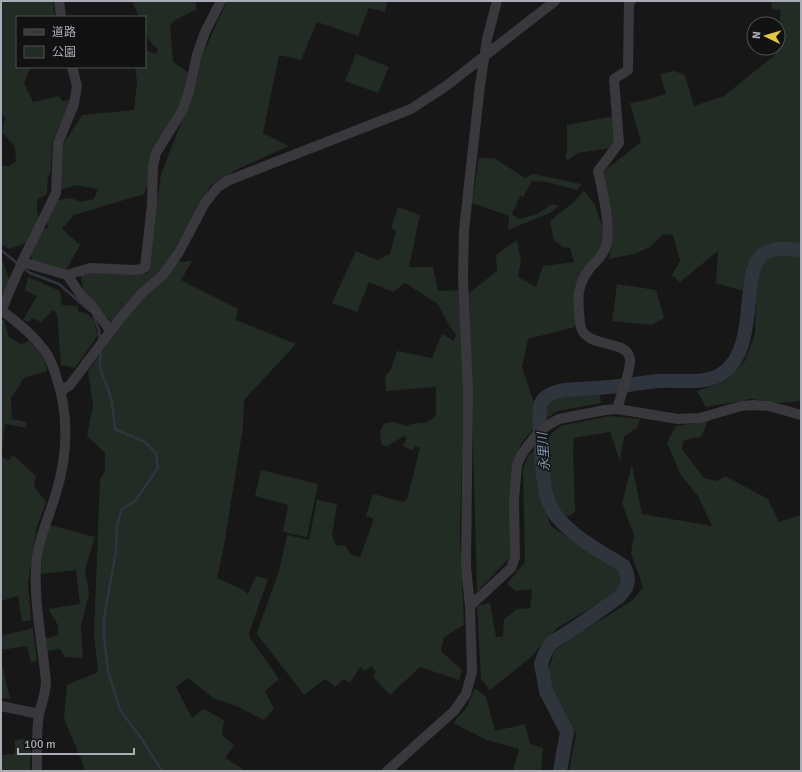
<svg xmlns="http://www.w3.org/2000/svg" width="802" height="772" font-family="Signika,'Noto Sans JP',sans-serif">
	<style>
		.green { fill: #232b25 }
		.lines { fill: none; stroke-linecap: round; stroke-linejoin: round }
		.stream { stroke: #30353d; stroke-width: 2.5 }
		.river { stroke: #30353d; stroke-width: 14 }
		.minor { stroke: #38383d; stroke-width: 10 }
		.labels { text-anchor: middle; stroke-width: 3; stroke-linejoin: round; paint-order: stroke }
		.water-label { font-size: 13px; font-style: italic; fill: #8494af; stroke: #121213 }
	</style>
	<rect width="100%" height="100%" fill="#171718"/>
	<!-- green -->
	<path class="green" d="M1,1h52l2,16h-38v50h14l-7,16 9,19 26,-6 3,5 10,-2 -20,43 -1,29 -3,6 -1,17 -10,6 1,23 -11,20 -18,6 -8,-5v-78h9l6,-5 -1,-14 -13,-15 3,-14 -4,-6z
		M132,1h64v9l-21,10 -5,6 3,36 16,11 -2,16 -43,105 -70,21 -12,14 18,16 -14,25 -34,-9 -1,-10 12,-22 5,-1 -1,-7 10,-21 14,-2 10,4 13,-3 4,-10 -22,-4 -15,5 1,-44 20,-31 52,-5 3,-28 -2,-15h10v-19l2,3 9,3 2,-5c-12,-9 -13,-18 -13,-32h-6z
		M227,1h161l-3,11 -16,-4 -11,28 -41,-14 -16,38 -22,-5 -16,78 26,13 -53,24 -25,15 -39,68 9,9 11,-1 -11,19 57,29 -2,11 60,24 -52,56 -1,27 -19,119 -7,32 25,11 6,5 8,-18 12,3 -19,54 1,5 29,41 -14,12 9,18 -10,11 -28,-14 -23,-8 -25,-20 -12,9 16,31 12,-9 20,11 -2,15 12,10 -9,13 17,10 2,3h-160l-1,-7 -19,-45 3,-34 31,-13 -4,-36 6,-157 5,-8v-18l-18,-17 6,-30 -5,-35 28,-39 -5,-11 -27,-28 -2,-9 -1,-9 7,-5 59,4 14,-100 35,-89 6,-29z
		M772,1h29v400l-21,2 -29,-4 -45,8 -9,-16 27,-9 21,-21 10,-27 1,-39 -40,-12 2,-32 -38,31 -8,-7 8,-14 -7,-26 -10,-1 -13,13 -16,7 -25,5 3,-19 -9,-68 38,-30 -11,-39 16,-3 20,-6 -6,-20 14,-3 11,4 9,31 30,-10 51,-41 1,-7h2v-15l3,-23 -10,-1z
		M356,54l33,13 -11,26 -33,-12z
		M614,116l1,26 -4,6 -33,5 -11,8 -2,-5 2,-4v-27z
		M479,158h15l31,20 8,-4 48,10 -4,6 -31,-8 -14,-1 -9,16 -3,-1 -8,18 7,5 18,-5 15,-10 7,2 -9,7 -42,17 1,-14 -37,-13z
		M584,190l11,15 9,27 -1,17 -29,38 1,40 -47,12 -6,28 12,36h11l7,-5 47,-6 2,11 -43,8 -21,13 -16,20 -8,26 -1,74 -2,13 -33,35 -8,-299 28,-22 -1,-16 21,-15 4,21 -3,16 18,10 7,-21 31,-4 -4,-14 -7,-1 -9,-7 -4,-19 25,-20z
		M398,207l22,8 -11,52h24l5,24 23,-1 3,88 -4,156 4,91 -20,12 -3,14 21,19 -3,10 -39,-13 -30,28 -17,-18 3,-5 -5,-6 -6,5 -5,-4 -10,16 -7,-4 -8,8 -10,-8 -21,16 -47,-61 4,-13 18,-50 8,-36 22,5 8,-40 20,4 -5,31 4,10 10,1 5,9 9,2 14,-38 -8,-3 7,-22 30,8 4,-3 13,-51 -5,-2 -2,5 -10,-5 4,-8 -3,-2 -17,10 -5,-1c-3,-9 -3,-15 3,-22l8,-1 14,4c11,-6 18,1 29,-11v-28l-50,4 -1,-15 5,-5 7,-20 35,7 10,-24 12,7 2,-6 -6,-8 -12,-23 -33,-21 -12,9 -24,-10 -12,30 -25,-9 24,-52 21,9 13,-6 6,-23 -5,-3z
		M1,257l9,24 -9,17z
		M28,277l32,14 2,14 15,1 2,6c15,1 15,10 19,23l-23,33 -14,-3 -4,-51 -4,-4 -12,12 -9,-4 -3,4 -6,-2 14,-24 -12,-6z
		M617,284l39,6 8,28 -13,7 -39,-4z
		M1,320h3l5,17 12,7 8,-3 15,17 3,13 -23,7 -13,20 1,21 14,3v6l-21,-4 -4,33 8,3 4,-5 23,21 -2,10 12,16 -9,24 -9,57 3,37 -9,2 -4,-26 -17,5z
		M610,416l30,3 -2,8 -14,10 -4,24 -10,-29 -36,6 -1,10 2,64 -6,4 -22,-1 4,11 61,41 10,4v11l-10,13 -55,33 -27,30 -40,32 -9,-11 -4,-73 13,-3 6,34 7,-1 1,-17 13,-10 13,-1 2,-19 -16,2 -9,-7 18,-22 -2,-92 5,-14 32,-30z
		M708,421l-7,16 -17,3 -2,9 22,29 12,3 9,-5 43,23 11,23 22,-7v256h-232l7,-37 -18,-28 -8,-20 -1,-18 6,-18 15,-11 63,-39 10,-13 -12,-34 3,-18 -12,-32 10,-38 10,49 70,12 -14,-30 -17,-21 -14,-32 9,-17z
		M261,470l57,14 -11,53 -24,-5 5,-27 -33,-9z
		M50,525l45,12 -10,33 4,23 -8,33 2,32 -18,-1 -5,-8 -13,2 -2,-12 13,-4v-10l-10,-16 32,-5 -4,-34 -35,4 2,-25z
		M33,628l4,33 -6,2 -4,-17 -26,4v-14z
		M1,660l9,39 -9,-1z
		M475,688l11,9 9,34 30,-7 5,20 13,4 -2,23h-28l6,-22 -32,-9 -34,-17 14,-16z
		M31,739l-1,32h-29v-16l14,-1v-14z"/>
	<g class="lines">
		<!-- stream -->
		<path class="stream" d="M1,250l17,14
			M22,267l8,6 29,11 31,27
			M94,317l5,13 1,9
			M101,350c-4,22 3,25 9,45 3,10 4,22 5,34l30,13 11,11 2,15 -23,33 -14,9 -4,17 -1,24 -12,67v19l4,34 12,39 21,28 21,33"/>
		<!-- river -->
		<path class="river" d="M560,771l7,-39 -21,-41 -5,-27 3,-9 7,-12 27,-17 41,-29 7,-9 2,-7 -1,-7 -3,-8c-23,-14 -48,-27 -66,-48 -5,-5 -10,-17 -12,-24 -3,-12 -9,-81 -5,-91 4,-9 15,-11 23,-13 23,-2 47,-2 70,-6 8,-1 16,-2 24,-3 17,-1 45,3 60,-5 45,-24 19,-108 47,-123 11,-6 25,-4 36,-3"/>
		<!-- minor -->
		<path class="minor" d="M59,1l2,16
			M22,262l45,13 23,-7 44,2 8,-1 3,-2 7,-63 1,-39 3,-12 26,-42 7,-19 8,-37 8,-23 16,-31
			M67,275l14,20 10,10 19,25
			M1,310c17,12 32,25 44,41 6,8 8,16 11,25 13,37 12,79 0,117 -7,25 -19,48 -20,75 -2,38 7,77 10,115 -1,11 -4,20 -7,31 -3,18 -2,38 -2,57
			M1,311l21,-49 34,-69 2,-50 16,-39 3,-18 -5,-19
			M61,391l9,-6 49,-65 23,-27 21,-18 16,-23 26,-49 12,-15 10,-7 184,-72 35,-23 109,-85
			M617,409c3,-12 14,-37 13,-50 -2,-21 -48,-9 -50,-36 -2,-23 -5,-35 10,-55 5,-5 12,-12 15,-19 8,-16 -3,-60 -7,-78l21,-28 -5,-64 14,-9 1,-68 2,-1
			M470,606l41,-38 4,-11 -1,-57 3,-35 5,-11 14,-19 12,-10 11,-6 46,-9 12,-1 61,10 22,-1 41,-12 13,-1 15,1 32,9
			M1,706l38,8
			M387,771l67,-60 12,-17 6,-22 -2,-66 -4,-39 2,-175 -5,-114 1,-48 16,-145 7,-46 10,-38"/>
	</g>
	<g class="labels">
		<!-- water labels -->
		<g class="water-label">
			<text transform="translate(543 452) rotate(-94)" y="5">永里川</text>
		</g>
	</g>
	<!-- border -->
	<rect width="802" height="772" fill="none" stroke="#aaacb7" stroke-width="4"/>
	<!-- legend -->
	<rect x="16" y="16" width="130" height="52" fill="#121213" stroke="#4f5055"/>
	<rect x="24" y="29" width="20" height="6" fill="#38383d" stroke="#4f5055"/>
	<text x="52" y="36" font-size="12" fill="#aaacb7">道路</text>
	<rect x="24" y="46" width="20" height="12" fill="#232b25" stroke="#4f5055"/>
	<text x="52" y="56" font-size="12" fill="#aaacb7">公園</text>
	<!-- north arrow -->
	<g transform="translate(766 36) rotate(275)"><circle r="19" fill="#121213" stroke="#4f5055"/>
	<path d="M0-3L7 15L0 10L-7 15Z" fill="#e3c644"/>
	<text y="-6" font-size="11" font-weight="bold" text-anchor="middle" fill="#aaacb7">N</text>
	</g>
	<!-- scale -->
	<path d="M18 748v6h116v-6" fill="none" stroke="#aaacb7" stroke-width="2"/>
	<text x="24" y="748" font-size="12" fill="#aaacb7" stroke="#121213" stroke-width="3" paint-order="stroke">100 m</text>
</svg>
